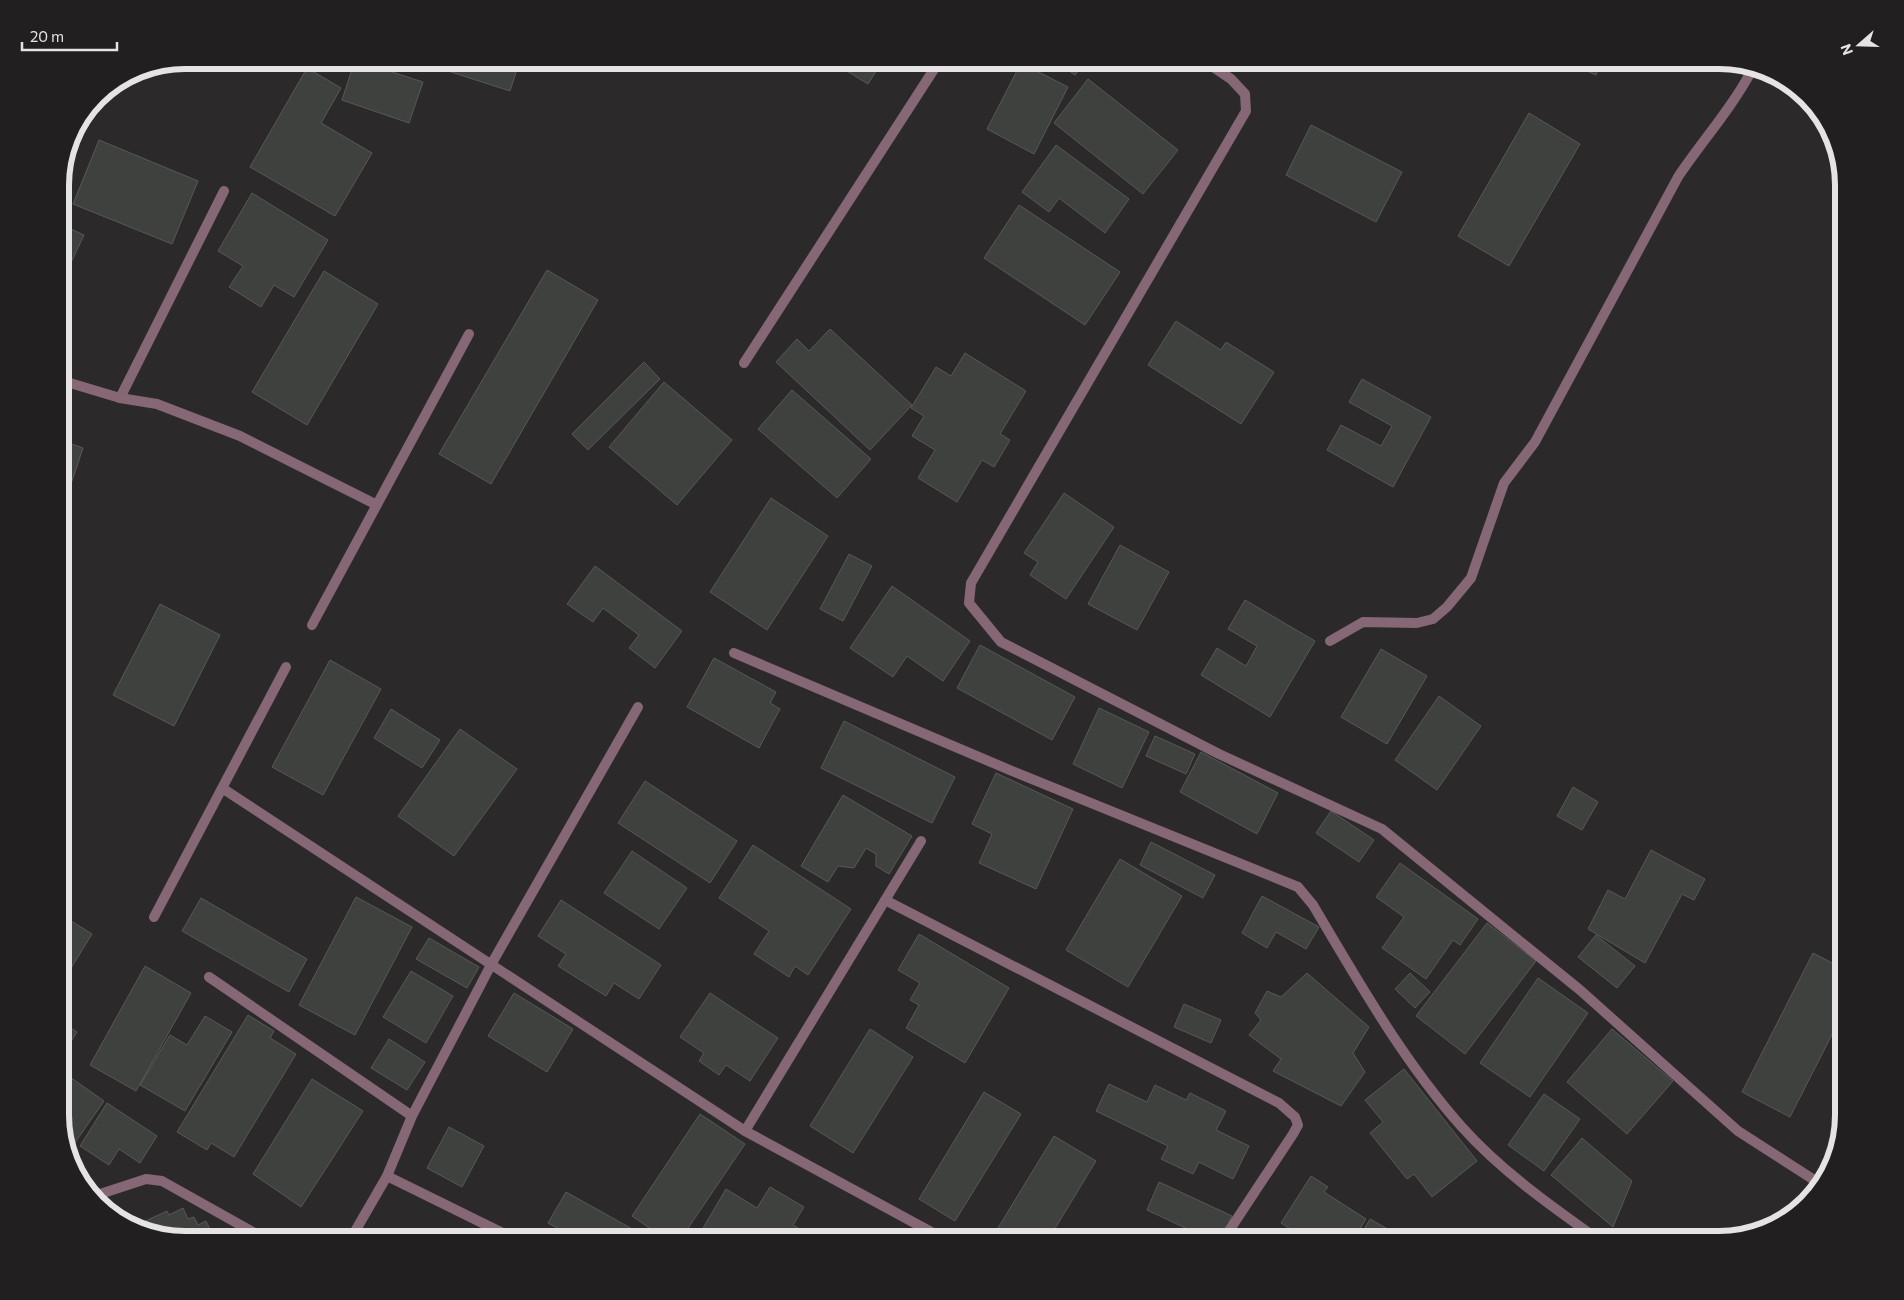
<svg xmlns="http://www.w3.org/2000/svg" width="1904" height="1300" font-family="Commissioner,sans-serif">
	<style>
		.building { fill: #3f413e; stroke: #585957 }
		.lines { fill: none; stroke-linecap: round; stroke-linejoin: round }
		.lane { stroke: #856775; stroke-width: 10 }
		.street { stroke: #856775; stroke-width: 10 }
		.rim { fill: none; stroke: #e5e3e4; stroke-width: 6 }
	</style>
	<rect width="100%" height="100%" fill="#2c292a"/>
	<!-- building -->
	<path class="building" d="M355,60l68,22 -14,41 -67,-23z
		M455,60h65l-10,31 -59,-19z
		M829,60h54l-15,24z
		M1054,60h32l-11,15z
		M1570,60h32l-6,15 -27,-12z
		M1021,63l47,24 -34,67 -47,-25z
		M307,68l34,20 -20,35 51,30 -37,63 -85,-49z
		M1088,79l90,71 -35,44 -89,-71z
		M1529,113l51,31 -71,122 -51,-30z
		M1311,125l91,47 -26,50 -90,-47z
		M99,140l99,41 -26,63 -99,-40z
		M1056,145l73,54 -24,34 -46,-35 -10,14 -27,-20z
		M252,193l76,47 -34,57 -20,-12 -13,22 -32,-20 14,-21 -25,-15z
		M1019,205l101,67 -35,53 -101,-67z
		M60,224l24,11 -24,51z
		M547,270l51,30 -107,184 -52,-30z
		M324,271l54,33 -71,121 -55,-33z
		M1176,321l45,29 5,-8 48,30 -33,52 -93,-59z
		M830,329l82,76 -42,45 -94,-88 21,-23 12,12z
		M965,353l61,38 -26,43 10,6 -16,27 -12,-7 -25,42 -39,-24 17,-28 -23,-14 12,-20 -13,-8 25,-41 15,9z
		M644,362l16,17 -72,71 -16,-16z
		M1362,379l69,38 -38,70 -66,-37 14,-25 40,21 11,-20 -43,-24z
		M664,382l68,58 -55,65 -68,-58z
		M792,390l79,69 -34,39 -79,-69z
		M60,440l23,8 -23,69z
		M1064,493l50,34 -48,72 -36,-24 8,-13 -14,-9z
		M771,498l57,38 -61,94 -57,-38z
		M1120,545l49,27 -32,58 -49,-26z
		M849,554l23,12 -29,55 -23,-12z
		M595,566l87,65 -27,37 -26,-20 10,-13 -36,-27 -10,14 -26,-18z
		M892,586l78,55 -27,40 -36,-25 -14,21 -43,-29z
		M1245,600l70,41 -45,76 -69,-42 16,-27 29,18 11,-20 -29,-17z
		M160,604l60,31 -46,91 -61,-31z
		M980,645l95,52 -23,43 -95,-52z
		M1381,649l46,27 -40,68 -46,-27z
		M714,658l62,34 -6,11 10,6 -21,39 -72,-41z
		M330,660l51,29 -58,106 -51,-28z
		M1439,696l42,30 -44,64 -42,-30z
		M1099,708l50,24 -27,56 -49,-24z
		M391,709l49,31 -18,28 -48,-30z
		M844,721l111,56 -23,46 -111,-55z
		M460,729l57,40 -63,87 -56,-40z
		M1155,736l40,18 -9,20 -40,-18z
		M1201,752l77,41 -21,41 -77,-42z
		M996,773l77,36 -37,80 -57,-26 13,-29 -20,-10z
		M645,781l92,60 -27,42 -92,-60z
		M1573,787l25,15 -16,28 -25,-14z
		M843,795l69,41 -23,38 -13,-8v-12l-10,-6 -12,20 -16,-2 -10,16 -27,-16z
		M1331,811l43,29 -15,22 -43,-29z
		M1151,842l64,33 -12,23 -63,-33z
		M753,845l98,64 -43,66 -13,-9 -6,11 -35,-23 15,-23 -50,-33z
		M1651,850l54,29 -11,21 -12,-6 -37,69 -57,-34 20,-39 17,9z
		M632,851l55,37 -28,41 -55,-36z
		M1120,859l62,37 -54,91 -62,-37z
		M1400,863l78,56 -18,26 -7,-5 -27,39 -44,-31 22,-31 -28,-20z
		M1262,896l57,31 -13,22 -30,-17 -9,16 -25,-15z
		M356,897l56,30 -57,108 -56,-30z
		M201,898l106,61 -18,33 -107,-61z
		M561,900l100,65 -22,34 -25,-16 -8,13 -48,-30 8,-12 -28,-18z
		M60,914l32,20 -32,52z
		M1487,923l49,38 -71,93 -49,-38z
		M919,934l90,54 -44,75 -59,-35 13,-23 -9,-5 10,-17 -22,-13z
		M1596,935l39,31 -18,22 -39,-31z
		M429,938l50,29 -12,21 -51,-29z
		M1813,953l31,16v42l-54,106 -48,-25z
		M145,966l46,27 -55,98 -46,-26z
		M411,971l42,25 -27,47 -43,-26z
		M1307,973l62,54 -16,26 12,19 -24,34 -68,-35 8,-12 -32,-24 12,-15 -6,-7 12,-22 14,6z
		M1410,973l20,19 -15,16 -20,-19z
		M1538,978l50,35 -58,84 -50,-34z
		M514,993l59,36 -26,43 -59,-36z
		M710,993l68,45 -28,43 -24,-16 -7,10 -20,-14 5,-8 -24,-16z
		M1184,1004l37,16 -10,23 -37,-16z
		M248,1015l26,16 -4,7 26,16 -62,103 -23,-14 -4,7 -30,-18z
		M205,1016l27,16 -47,79 -45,-26 30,-50 17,10z
		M60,1021l17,11 -17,27z
		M870,1029l43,28 -60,96 -43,-27z
		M1612,1029l61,52 -46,53 -60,-52z
		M389,1039l36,23 -18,28 -36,-22z
		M1404,1069l73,92 -45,36 -18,-23 -7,5 -37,-46 13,-11 -18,-22z
		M60,1070l44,31 -30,43 -9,-7 -5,-14z
		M312,1079l51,32 -62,96 -48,-33z
		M1109,1084l38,18 8,-17 31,15 4,-7 36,18 -10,19 33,16 -16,33 -34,-17 -6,12 -32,-15 7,-13 -72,-35z
		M984,1092l37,22 -66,107 -36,-22z
		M1544,1094l36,25 -36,52 -36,-26z
		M107,1103l50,33 -17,27 -21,-14 -10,16 -29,-19z
		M700,1114l45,30 -65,96h-13l-35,-24z
		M449,1127l35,19 -22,41 -35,-19z
		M1054,1136l42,25 -48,79h-31l-19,-12z
		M1582,1138l50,43 -19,46 -62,-52z
		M1311,1176l17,11 -4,5 42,27 -13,21h-45l-27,-17z
		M1159,1182l73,34 -11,24h-10l-64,-30z
		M770,1187l34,20 -11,18 25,15h-122l30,-51 31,19z
		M566,1192l86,48h-74l-30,-17z
		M183,1208l5,11 6,-2 4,8 8,-4 9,19h-30l-48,-15 30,-14 2,4z
		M1370,1219l37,21h-49z
		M242,1229l19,11h-24z
		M1278,1235l9,5h-12z"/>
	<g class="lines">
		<!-- lane -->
		<path class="lane" d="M120,398l104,-207
			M1330,641l33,-19 54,1 16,-4 14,-12 24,-29 33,-95 31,-41 143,-265c25,-37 53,-68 74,-107"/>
		<!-- street -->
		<path class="street" d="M1203,60l28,19 14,15 1,17 -275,472 -2,20 32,39 218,112 163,75 198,161 158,141 84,54
			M744,363l196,-303
			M60,380l60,18 37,6 83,32 137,69
			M312,625l157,-291
			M734,653l278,118 286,116 15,18c45,76 89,154 148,221 39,44 90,80 138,114
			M222,788l523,343 201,109
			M885,900l394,203 16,14 3,8 -5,9 -70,106
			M154,917l132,-250
			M209,977l203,139
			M745,1131l176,-290
			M387,1176l130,64
			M94,1196l52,-17 16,2 105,59
			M350,1240l37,-64 25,-60 80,-153 146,-256"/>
	</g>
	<!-- crop -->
	<path d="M0 0H1904V1300H0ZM185 69H1719A116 116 0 0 1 1835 185V1115A116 116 0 0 1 1719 1231H185A116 116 0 0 1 69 1115V185A116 116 0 0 1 185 69Z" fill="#221f21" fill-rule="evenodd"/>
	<path class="rim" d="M185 69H1719A116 116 0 0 1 1835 185V1115A116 116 0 0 1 1719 1231H185A116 116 0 0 1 69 1115V185A116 116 0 0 1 185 69Z"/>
	<!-- north arrow -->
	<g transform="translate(1859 45) rotate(250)" stroke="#221f21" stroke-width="4" paint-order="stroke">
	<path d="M0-4L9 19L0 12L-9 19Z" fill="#e5e3e4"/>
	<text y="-8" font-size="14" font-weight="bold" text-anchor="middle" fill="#e5e3e4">N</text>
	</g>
	<!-- scale -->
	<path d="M22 42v8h95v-8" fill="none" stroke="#e5e3e4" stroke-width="2.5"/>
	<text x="30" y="42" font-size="15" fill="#e5e3e4" stroke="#221f21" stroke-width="4" paint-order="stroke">20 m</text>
</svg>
